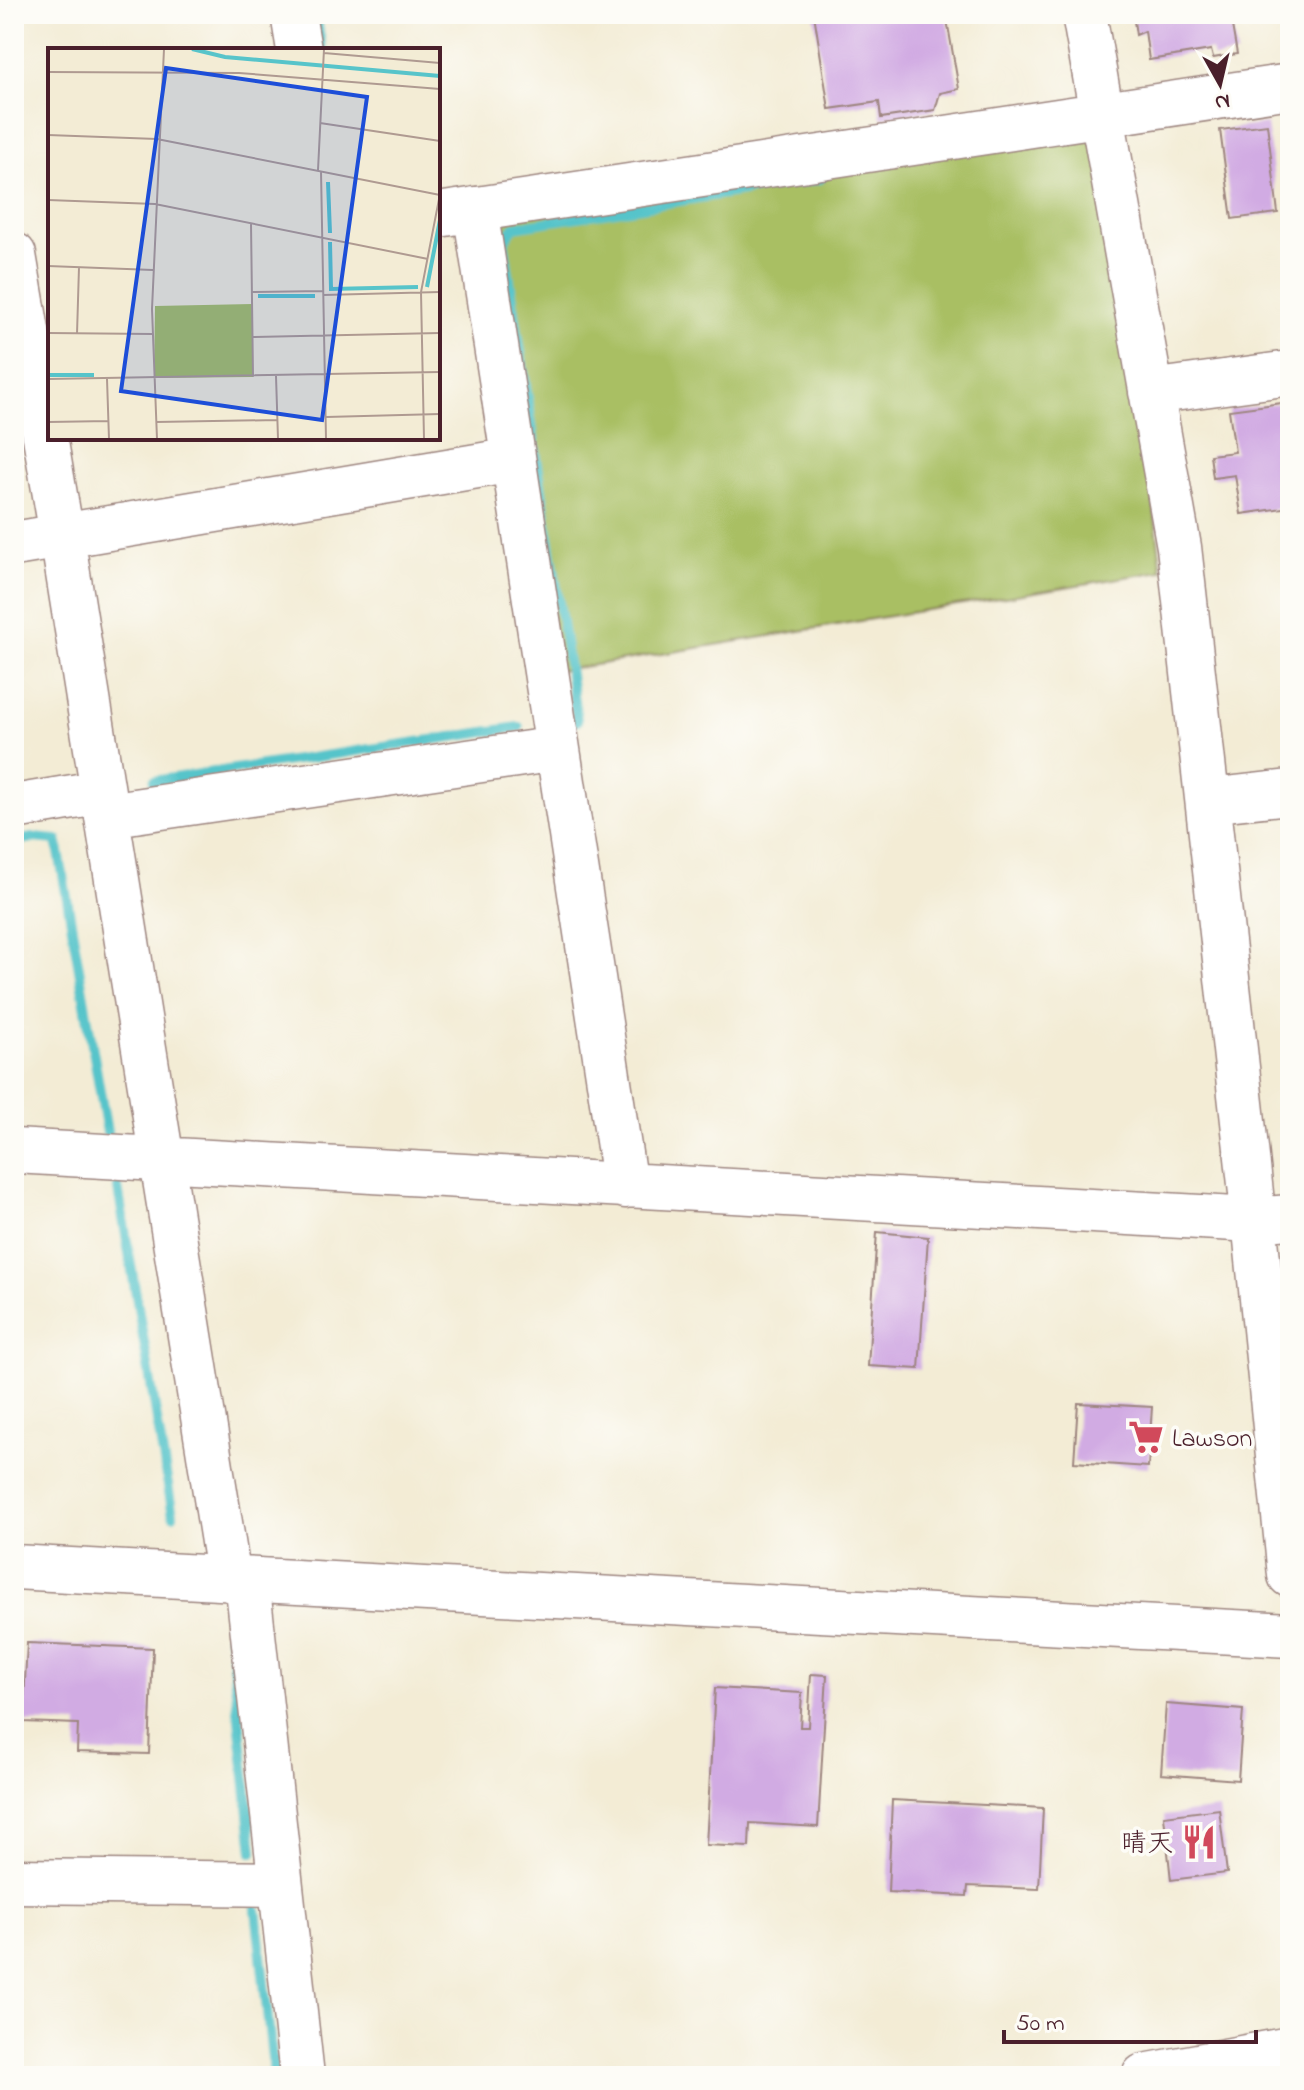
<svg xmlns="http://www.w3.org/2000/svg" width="1304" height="2090" font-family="'Indie Flower','Klee One',sans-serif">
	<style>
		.green { fill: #a9bf64; stroke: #7a6f48; stroke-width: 2 }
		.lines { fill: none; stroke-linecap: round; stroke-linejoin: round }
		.stream { stroke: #57c4ca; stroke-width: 10 }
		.building { fill: #d1abe3 }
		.minor-casing { stroke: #9e8680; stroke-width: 47 }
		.minor { stroke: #fff; stroke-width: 44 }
		.labels { text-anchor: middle; stroke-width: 7; stroke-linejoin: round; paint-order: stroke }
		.poi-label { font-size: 26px; fill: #4a1f2b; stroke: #fdfcf7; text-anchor: start }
		.inset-river { fill: none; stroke: #57c4ca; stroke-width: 4 }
		.inset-road { fill: none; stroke: #af9a91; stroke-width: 2 }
		.view { fill: #1d4ed8; fill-opacity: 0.15; stroke: #1d4ed8; stroke-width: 4 }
		.inset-edge { fill: none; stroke: #4a1f2b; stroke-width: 4 }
	</style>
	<rect width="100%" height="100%" fill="#fdfcf7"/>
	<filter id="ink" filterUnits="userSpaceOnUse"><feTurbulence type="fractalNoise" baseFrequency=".0125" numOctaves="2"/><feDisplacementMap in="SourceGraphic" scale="16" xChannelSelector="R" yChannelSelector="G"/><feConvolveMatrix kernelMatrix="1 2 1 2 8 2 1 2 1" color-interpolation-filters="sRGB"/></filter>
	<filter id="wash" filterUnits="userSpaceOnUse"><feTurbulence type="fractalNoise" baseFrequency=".006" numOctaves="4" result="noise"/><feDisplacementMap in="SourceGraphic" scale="32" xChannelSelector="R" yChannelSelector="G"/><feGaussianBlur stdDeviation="1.8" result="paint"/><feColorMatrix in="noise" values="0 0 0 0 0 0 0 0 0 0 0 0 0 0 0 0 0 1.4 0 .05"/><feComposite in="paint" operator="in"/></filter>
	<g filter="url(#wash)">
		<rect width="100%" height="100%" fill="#f3ecd5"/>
		<!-- green -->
		<path class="green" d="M1103,115l59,456 -616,102 -71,-464z"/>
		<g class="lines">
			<!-- stream -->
			<path class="stream" d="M316,14l6,36
				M577,721l-73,-480 10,-14 306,-48
				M154,781l365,-54
				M14,841l19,-3 24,2 50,292
				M118,1188l55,327
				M230,1633l23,219
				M256,1909l18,167"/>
		</g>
		<g id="blocks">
			<!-- building -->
			<path class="building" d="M814,14h132l13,75 -19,4 -5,17 -54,8 -2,-16 -50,7z
				M1133,14h16l1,4 21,-4h59l7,40 -24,4 -2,-8 -62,10 -4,-29 -9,4z
				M1267,124l11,89 -46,6 -12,-89z
				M1290,402v105l-49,7 -6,-39 -22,3 -3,-23 25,-3 -6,-42z
				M877,1232l51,5 -9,132 -51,-3z
				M1078,1403l74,4 -4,60 -74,-5z
				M27,1643l126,5 -4,106 -72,-2 1,-28 -55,-2z
				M811,1674l16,1 -9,152 -68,-4 -1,24 -43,-2 9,-157 87,5 -2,34h8z
				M1166,1704l77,6 -5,70 -77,-6z
				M892,1800l151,8 -4,81 -71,-3 -1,10 -79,-4z
				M1219,1809l8,64 -56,7 -7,-64z"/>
		</g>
	</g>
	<g filter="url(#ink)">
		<use href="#blocks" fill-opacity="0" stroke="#9e8680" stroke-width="2"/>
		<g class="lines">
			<!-- minor casing -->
			<g class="minor-casing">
				<path id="minor" d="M293,14l6,36
					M1084,14l95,533 75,673 36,355
					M475,209l150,977
					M438,215l852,-129
					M14,255l48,281 167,1043
					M1151,392l139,-19
					M14,544l499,-84
					M1208,801l82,-9
					M14,807l89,-15
					M107,815l450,-66
					M14,1151l1240,69 36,-3
					M14,1567l1276,68
					M247,1580l55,496
					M14,1881l266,3
					M1144,2076l146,-27"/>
			</g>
			<!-- minor -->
			<use href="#minor" class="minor"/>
		</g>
	</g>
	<!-- icons -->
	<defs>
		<g id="supermarket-bare" transform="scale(2.76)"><path d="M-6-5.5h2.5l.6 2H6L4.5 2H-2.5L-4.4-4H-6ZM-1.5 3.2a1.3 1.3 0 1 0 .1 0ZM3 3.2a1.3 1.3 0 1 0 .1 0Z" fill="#d1495b" stroke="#fdfcf7" stroke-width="2.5" paint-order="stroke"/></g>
		<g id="restaurant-bare" transform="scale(2.76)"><path d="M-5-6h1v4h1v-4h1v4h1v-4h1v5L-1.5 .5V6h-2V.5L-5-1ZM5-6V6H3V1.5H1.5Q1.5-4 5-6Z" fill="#d1495b" stroke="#fdfcf7" stroke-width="2.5" paint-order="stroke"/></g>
	</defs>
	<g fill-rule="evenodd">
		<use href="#supermarket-bare" x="1146" y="1437"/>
		<use href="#restaurant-bare" x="1199" y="1842"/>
	</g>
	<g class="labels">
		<!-- poi labels -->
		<g class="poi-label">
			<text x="1172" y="1446">Lawson</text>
			<text x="1173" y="1851" text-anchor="end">晴天</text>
		</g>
	</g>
	<!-- overview -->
	<g transform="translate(48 48)">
		<rect width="392" height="392" fill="#f3ecd5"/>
		<path d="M204,256l1,73 -99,1 1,-72z" fill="#a9bf64"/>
		<path class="inset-river" d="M144,1l33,8 215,19M280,134l2,51M282,194l1,47 87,-2M379,239l13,-67M210,248h57M0,327h46"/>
		<path class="inset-road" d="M276,5l116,10M0,24l191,1 201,16M272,75l120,18M0,87l109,4 283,56M270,122l6,-121M273,123l5,268M0,152l107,4 273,55M203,175l2,154M0,218l105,4M204,244l71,-1M275,247l117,-3M0,285l105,1M29,286l2,-67M205,289l187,-4M228,328l2,63M0,331l392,-7M59,331l2,60M278,369l114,-3M0,374l61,-1M108,374l121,-2M109,391l-5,-130 12,-260M376,391l-3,-147 19,-98 -1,-145"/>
		<path class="view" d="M118,20l201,29 -45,323 -201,-29z"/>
		<rect width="392" height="392" class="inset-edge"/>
	</g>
	<!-- margin -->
	<rect width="1304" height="2090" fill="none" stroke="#fdfcf7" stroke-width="48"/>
	<!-- north arrow -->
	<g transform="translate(1220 84) rotate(172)" stroke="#fdfcf7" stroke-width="6" paint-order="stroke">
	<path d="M0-6L14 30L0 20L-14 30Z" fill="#4a1f2b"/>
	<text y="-12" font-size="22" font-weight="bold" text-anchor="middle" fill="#4a1f2b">N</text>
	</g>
	<!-- scale -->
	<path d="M1004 2030v12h252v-12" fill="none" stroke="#4a1f2b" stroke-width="4"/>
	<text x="1016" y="2030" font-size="24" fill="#4a1f2b" stroke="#fdfcf7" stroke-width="6" paint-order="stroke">50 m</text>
</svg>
